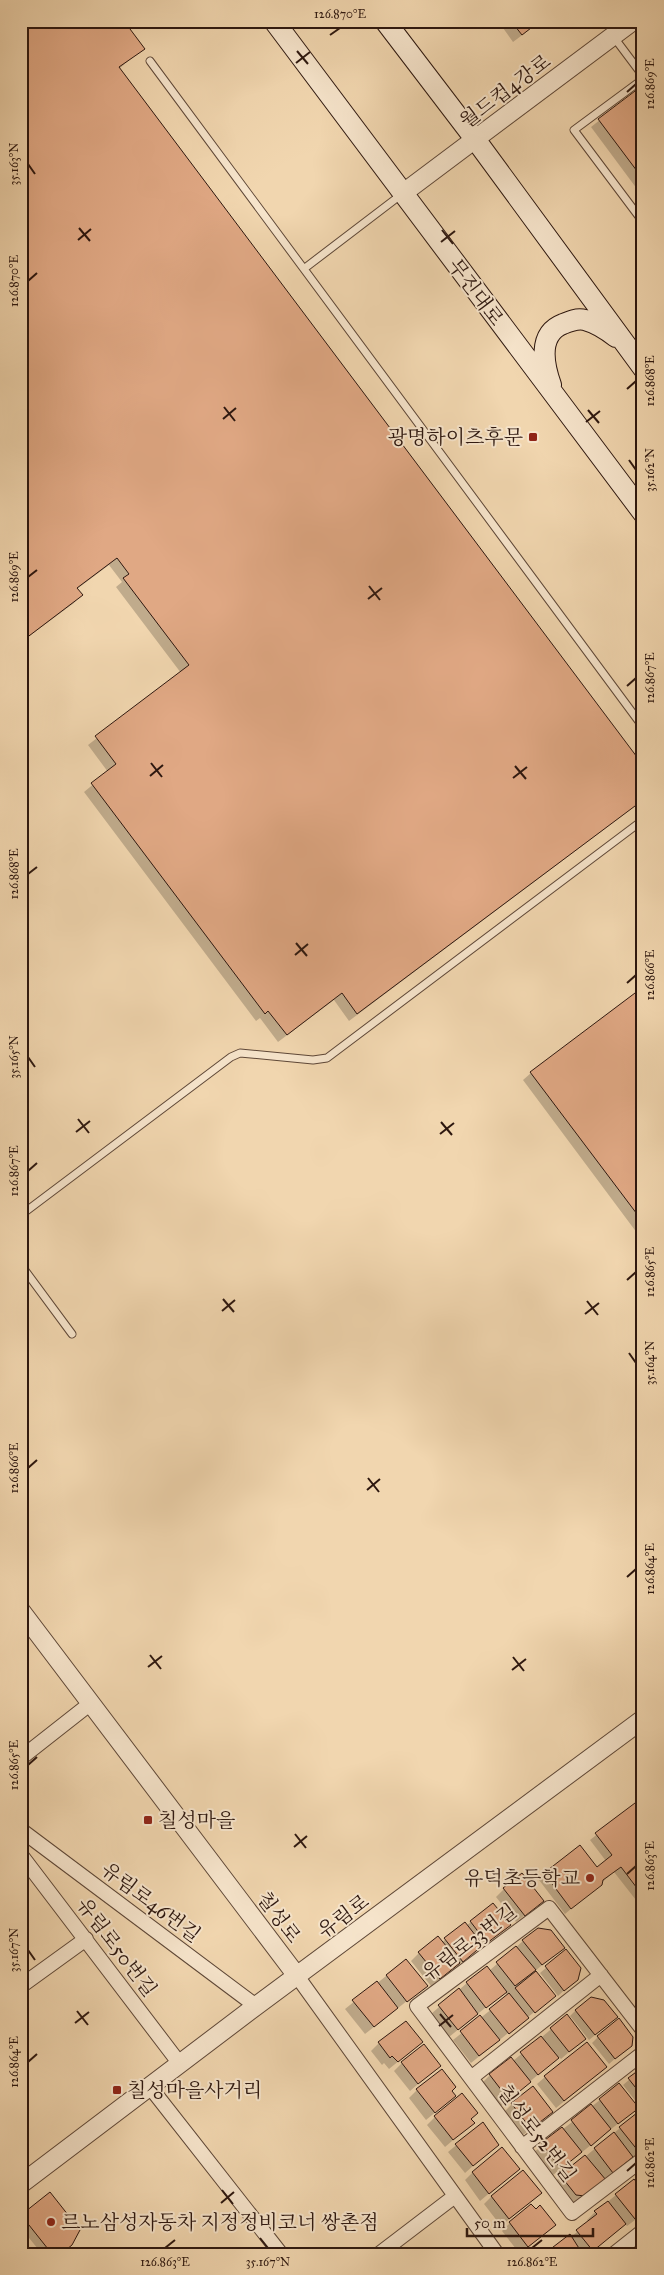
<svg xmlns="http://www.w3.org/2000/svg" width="664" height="2275" font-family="'IM FELL Great Primer','Noto Serif KR',serif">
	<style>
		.shadow { fill: #0003 }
		.building { fill: #e0a884; stroke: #2d170f }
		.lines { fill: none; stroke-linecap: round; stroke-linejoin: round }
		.service-casing { stroke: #5e4737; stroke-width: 9 }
		.minor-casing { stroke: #5e4737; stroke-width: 16 }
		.tertiary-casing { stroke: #5e4737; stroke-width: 20 }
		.secondary-casing { stroke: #2d170f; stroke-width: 22 }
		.service { stroke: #f6e4cb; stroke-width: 7 }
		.minor { stroke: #f6e4cb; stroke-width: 14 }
		.tertiary { stroke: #f6e4cb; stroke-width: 18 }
		.secondary { stroke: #f6e4cb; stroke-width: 20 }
		.ticks { fill: none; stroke: #2d170f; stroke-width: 2 }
		.poi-dot { fill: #8f2418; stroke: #f6e4cb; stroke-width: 2 }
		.labels { text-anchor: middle; stroke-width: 4; stroke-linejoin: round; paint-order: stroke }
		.street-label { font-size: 20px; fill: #2d170f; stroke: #f6e4cb }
		.poi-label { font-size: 20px; fill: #2d170f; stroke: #f6e4cb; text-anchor: start }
		.neatline { fill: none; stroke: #2d170f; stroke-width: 2 }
		.ticks-label { font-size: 12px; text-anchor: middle; fill: #2d170f }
	</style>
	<rect width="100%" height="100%" fill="#f1d6af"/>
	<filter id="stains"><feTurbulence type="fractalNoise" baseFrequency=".004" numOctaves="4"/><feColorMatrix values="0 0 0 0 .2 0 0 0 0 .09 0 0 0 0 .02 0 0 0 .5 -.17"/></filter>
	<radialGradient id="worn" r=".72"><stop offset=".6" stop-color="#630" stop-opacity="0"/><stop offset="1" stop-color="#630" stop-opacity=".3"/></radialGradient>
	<!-- shadow -->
	<path class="shadow" d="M21,21l122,27 -24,21 524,698v33l-294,221 -15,-21 -56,42 -18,-24 -4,3 -172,-229 24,-20 -20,-27 93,-72 -65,-86 6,-5 -13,-17 -32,24 4,6 -7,8 -53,39z
		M498,21h43l-28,21z
		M545,21h9l-6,5z
		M643,86v111l-52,-70z
		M643,996v245l-120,-161 8,-7z
		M643,1798v111l-29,-37 -49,42 -26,-34 6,-6 52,-5 9,-8 -16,-21z
		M504,1889l30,19 -18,14 -20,-25z
		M493,1904l16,21 -78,61 -20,-25 8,-8 23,-11 24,-16z
		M523,1941l34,12 -22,18 19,25 -83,67 -18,-23 55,-44 -3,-4 -56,45 -18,-23 36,-31 22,-12z
		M566,1951l7,31 -15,14 -18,-23z
		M406,1960l20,26 -61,48 -20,-25z
		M576,2010l34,13 -21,17 -19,-24z
		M567,2016l17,23 -23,20 -2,-2 -58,49 -19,-23 8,-8 23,-14z
		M598,2037l29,11 -18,16 -17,-21z
		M422,2042l-33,27 -5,-6 -2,2 -11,-14 8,-8z
		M402,2063l37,3 -29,25 -16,-20z
		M606,2067l-50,41 -19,-24 8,-7z
		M643,2068v39l-2,1 -18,-23z
		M619,2085l10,30 -76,60 -19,-23z
		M417,2090l34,1 4,5 -29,24 -17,-22z
		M512,2104l31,15 -20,16 -19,-23z
		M642,2110l1,39 -67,55 -8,-1 -15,-20z
		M435,2117l35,2 3,4 -28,24 -18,-22z
		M483,2123l14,22 -32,28 -17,-21z
		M518,2169l-38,32 -15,-21 7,-7z
		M643,2184v30l-16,12 -2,-2 -36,30h-43l25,-17 18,-15 -2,-2 8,-8 21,-17z
		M50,2193l11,61h-19l-21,-26v-12z
		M540,2193l-39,33 -17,-22 8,-8z
		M510,2223l44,2 -34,29 -18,-23z"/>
	<!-- building -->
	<path class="building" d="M21,21h103l21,28 -26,18 524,698v35l-286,214 -15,-21 -55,42 -19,-24 -3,3 -174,-231 25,-19 -21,-28 94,-71 -66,-87 6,-4 -12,-16 -40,30 6,7 -62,47z
		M511,21h29l-18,14z
		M643,85v94l-45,-60z
		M639,990l4,4v228l-113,-150z
		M643,1797v99l-22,-29 -18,13 -1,5 -31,24 -27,-36 36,-28 17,22 15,-12 -17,-22z
		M522,1873l22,28 -19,15 -22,-28z
		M493,1903l18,22 -24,18 -17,-22z
		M465,1922l18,23 -20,17 -19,-24z
		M538,1928l13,2 14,18 -23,17 -20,-25z
		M438,1936l22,27 -20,16 -22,-27z
		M516,1946l20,24 -21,16 -19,-24z
		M566,1949l15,19 -3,12 -14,11 -19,-25z
		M406,1959l22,27 -21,16 -21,-27z
		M487,1966l20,26 -21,16 -20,-26z
		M536,1971l20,25 -21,17 -20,-25z
		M377,1981l21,27 -24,19 -22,-27z
		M459,1988l19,26 -20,16 -20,-25z
		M509,1993l20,25 -20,16 -20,-25z
		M591,1997l13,3 14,17 -23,18 -20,-25z
		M567,2014l19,25 -17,13 -19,-24z
		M480,2015l20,25 -21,16 -19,-25z
		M619,2018l14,19 -1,9 -17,13 -18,-23z
		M406,2021l17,21 -25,20 -6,-6 -2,2 -12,-16z
		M541,2036l18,22 -21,17 -18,-23z
		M587,2042l20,25 -43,34 -20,-25z
		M424,2044l17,22 -23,18 -17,-22z
		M511,2057l20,25 -22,18 -20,-26z
		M643,2067v30l-15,-19z
		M442,2069l14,18 -4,4 4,5 -21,17 -19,-24z
		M619,2083l20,25 -21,16 -19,-25z
		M533,2086l20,26 -22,17 -20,-26z
		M462,2093l16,20 -7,6 4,4 -22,17 -19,-24z
		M591,2104l20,25 -20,17 -20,-26z
		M642,2109l1,40 -4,3 -20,-25z
		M483,2122l16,23 -26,21 -18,-22z
		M562,2127l20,25 -21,17 -20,-26z
		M614,2132l19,25 -20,16 -19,-25z
		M502,2147l18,22 -31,25 -17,-22z
		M585,2155l21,25 -21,16 -9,-1 -16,-20z
		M523,2170l19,23 -33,26 -18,-23z
		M634,2179l4,5 4,-3 1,1v31l-8,6 -20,-25z
		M50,2192l30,38 -8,15 -11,9h-9l-31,-39z
		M608,2201l18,23 -33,27 -17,-21 21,-16 -3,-3z
		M531,2204l5,5 4,-4 16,20 -28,22 -19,-25z
		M570,2234l12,19 -38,1z"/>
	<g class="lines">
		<!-- service casing -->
		<g class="service-casing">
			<path id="service" d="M613,36l30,40
				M150,61l493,666
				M643,79l-69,51 69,92
				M305,268l97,-74
				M21,1215l210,-158 9,-4 73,7 14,-2 316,-238
				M21,1265l51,69"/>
		</g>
		<!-- minor casing -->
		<g class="minor-casing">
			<path id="minor" d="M21,1758l70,-55
				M21,1830l235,176
				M21,1855l159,209
				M297,1976l200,278
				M21,1986l65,-47
				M643,2030l-94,-122 -132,98 155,207 71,-54
				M471,2078l130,-103
				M150,2087l131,167
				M522,2147l121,-94
				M21,2253l1,1
				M379,2254l76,-58
				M614,2254l29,-23"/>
		</g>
		<!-- tertiary casing -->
		<g class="tertiary-casing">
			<path id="tertiary" d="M402,194l231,-173
				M21,1611l276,365
				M21,2184l235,-178 387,-287"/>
		</g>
		<!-- secondary casing -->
		<g class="secondary-casing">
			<path id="secondary" d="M274,21l369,492
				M385,21l90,118 168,229
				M551,385c-7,-20 -14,-51 12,-61 7,-3 14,-6 22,-4 11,3 22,10 31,17"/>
		</g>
		<!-- service -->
		<use href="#service" class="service"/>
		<!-- minor -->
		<use href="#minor" class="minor"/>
		<!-- tertiary -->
		<use href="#tertiary" class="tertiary"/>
		<!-- secondary -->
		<use href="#secondary" class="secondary"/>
	</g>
	<!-- ticks -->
	<path class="ticks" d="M330,35l10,-7M297,51l11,13M296,63l14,-11M627,92l9,-8M28,164l7,10M79,228l11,13M442,230l11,14M78,240l13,-11M441,242l14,-11M28,281l9,-8M627,389l9,-8M224,407l11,14M588,410l11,13M223,419l13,-11M586,422l14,-11M629,460l7,10M28,577l9,-7M369,586l11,14M368,599l14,-11M627,686l9,-8M151,763l11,14M515,766l11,13M150,776l13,-11M513,778l14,-11M28,874l9,-7M296,943l11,13M295,955l13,-11M627,983l9,-8M28,1057l7,10M78,1119l11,14M441,1122l11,13M76,1132l14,-11M440,1134l14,-11M28,1171l9,-8M627,1280l9,-8M223,1299l11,13M587,1301l11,14M222,1311l13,-11M585,1314l14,-11M629,1353l7,10M28,1468l9,-8M368,1478l11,14M367,1490l13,-11M627,1577l9,-8M150,1655l11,14M513,1657l11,14M148,1667l14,-11M512,1670l14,-11M28,1765l9,-8M295,1834l11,14M294,1847l13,-11M627,1874l9,-8M28,1950l7,10M77,2011l11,14M440,2014l11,13M75,2023l14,-11M439,2026l14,-11M28,2062l9,-8M627,2171l9,-8M222,2190l11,14M221,2203l13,-11M260,2238l8,10M165,2248l10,-8M532,2248l10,-8"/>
	<!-- markers -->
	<g class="poi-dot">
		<rect x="528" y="432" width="10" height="10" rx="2.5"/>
		<rect x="143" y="1815" width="10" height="10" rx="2.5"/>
		<circle cx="590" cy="1878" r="5"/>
		<rect x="112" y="2085" width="10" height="10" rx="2.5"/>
		<circle cx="51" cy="2222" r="5"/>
	</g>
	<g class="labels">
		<!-- street labels -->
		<g class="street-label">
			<text transform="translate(505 91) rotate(-37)" y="7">월드컵4강로</text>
			<text transform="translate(476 292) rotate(53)" y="7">무진대로</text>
			<text transform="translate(151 1902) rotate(37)" y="7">유림로46번길</text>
			<text transform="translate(343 1916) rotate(-37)" y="7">유림로</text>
			<text transform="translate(279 1917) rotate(53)" y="7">칠성로</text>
			<text transform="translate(469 1942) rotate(-37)" y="7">유림로33번길</text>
			<text transform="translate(117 1947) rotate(53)" y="7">유림로50번길</text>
			<text transform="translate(537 2133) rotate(53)" y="7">칠성로52번길</text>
		</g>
		<!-- poi labels -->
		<g class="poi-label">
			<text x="523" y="444" text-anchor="end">광명하이츠후문</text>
			<text x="158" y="1827">칠성마을</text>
			<text x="580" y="1885" text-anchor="end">유덕초등학교</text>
			<text x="127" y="2097">칠성마을사거리</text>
			<text x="61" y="2229">르노삼성자동차 지정정비코너 쌍촌점</text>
		</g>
	</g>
	<!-- margin -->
	<rect width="664" height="2275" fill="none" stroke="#f1d6af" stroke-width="55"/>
	<!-- scale -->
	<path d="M467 2228v8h126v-8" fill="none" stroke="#2d170f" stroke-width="2.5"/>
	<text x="474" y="2228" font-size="15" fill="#2d170f" stroke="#f6e4cb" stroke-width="4" paint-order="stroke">50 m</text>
	<rect x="28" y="28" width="608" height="2220" class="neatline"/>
	<g class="ticks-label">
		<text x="340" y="18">126.870°E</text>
		<text transform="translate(650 84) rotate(-90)" y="4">126.869°E</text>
		<text transform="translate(14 164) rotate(-90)" y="4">35.163°N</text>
		<text transform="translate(14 281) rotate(-90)" y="4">126.870°E</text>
		<text transform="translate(650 381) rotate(-90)" y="4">126.868°E</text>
		<text transform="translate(650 470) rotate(-90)" y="4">35.162°N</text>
		<text transform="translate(14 577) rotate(-90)" y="4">126.869°E</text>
		<text transform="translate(650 678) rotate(-90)" y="4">126.867°E</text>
		<text transform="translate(14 874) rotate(-90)" y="4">126.868°E</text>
		<text transform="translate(650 975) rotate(-90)" y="4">126.866°E</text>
		<text transform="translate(14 1057) rotate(-90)" y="4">35.165°N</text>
		<text transform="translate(14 1171) rotate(-90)" y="4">126.867°E</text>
		<text transform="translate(650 1272) rotate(-90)" y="4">126.865°E</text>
		<text transform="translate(650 1363) rotate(-90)" y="4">35.164°N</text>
		<text transform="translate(14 1468) rotate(-90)" y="4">126.866°E</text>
		<text transform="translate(650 1569) rotate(-90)" y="4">126.864°E</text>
		<text transform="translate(14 1765) rotate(-90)" y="4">126.865°E</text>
		<text transform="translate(650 1866) rotate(-90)" y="4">126.863°E</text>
		<text transform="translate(14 1950) rotate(-90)" y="4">35.167°N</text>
		<text transform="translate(14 2062) rotate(-90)" y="4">126.864°E</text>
		<text transform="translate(650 2163) rotate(-90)" y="4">126.862°E</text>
		<text x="165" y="2266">126.863°E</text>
		<text x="268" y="2266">35.167°N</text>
		<text x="532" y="2266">126.862°E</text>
	</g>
	<rect width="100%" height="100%" filter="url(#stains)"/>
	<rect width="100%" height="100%" fill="url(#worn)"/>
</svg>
